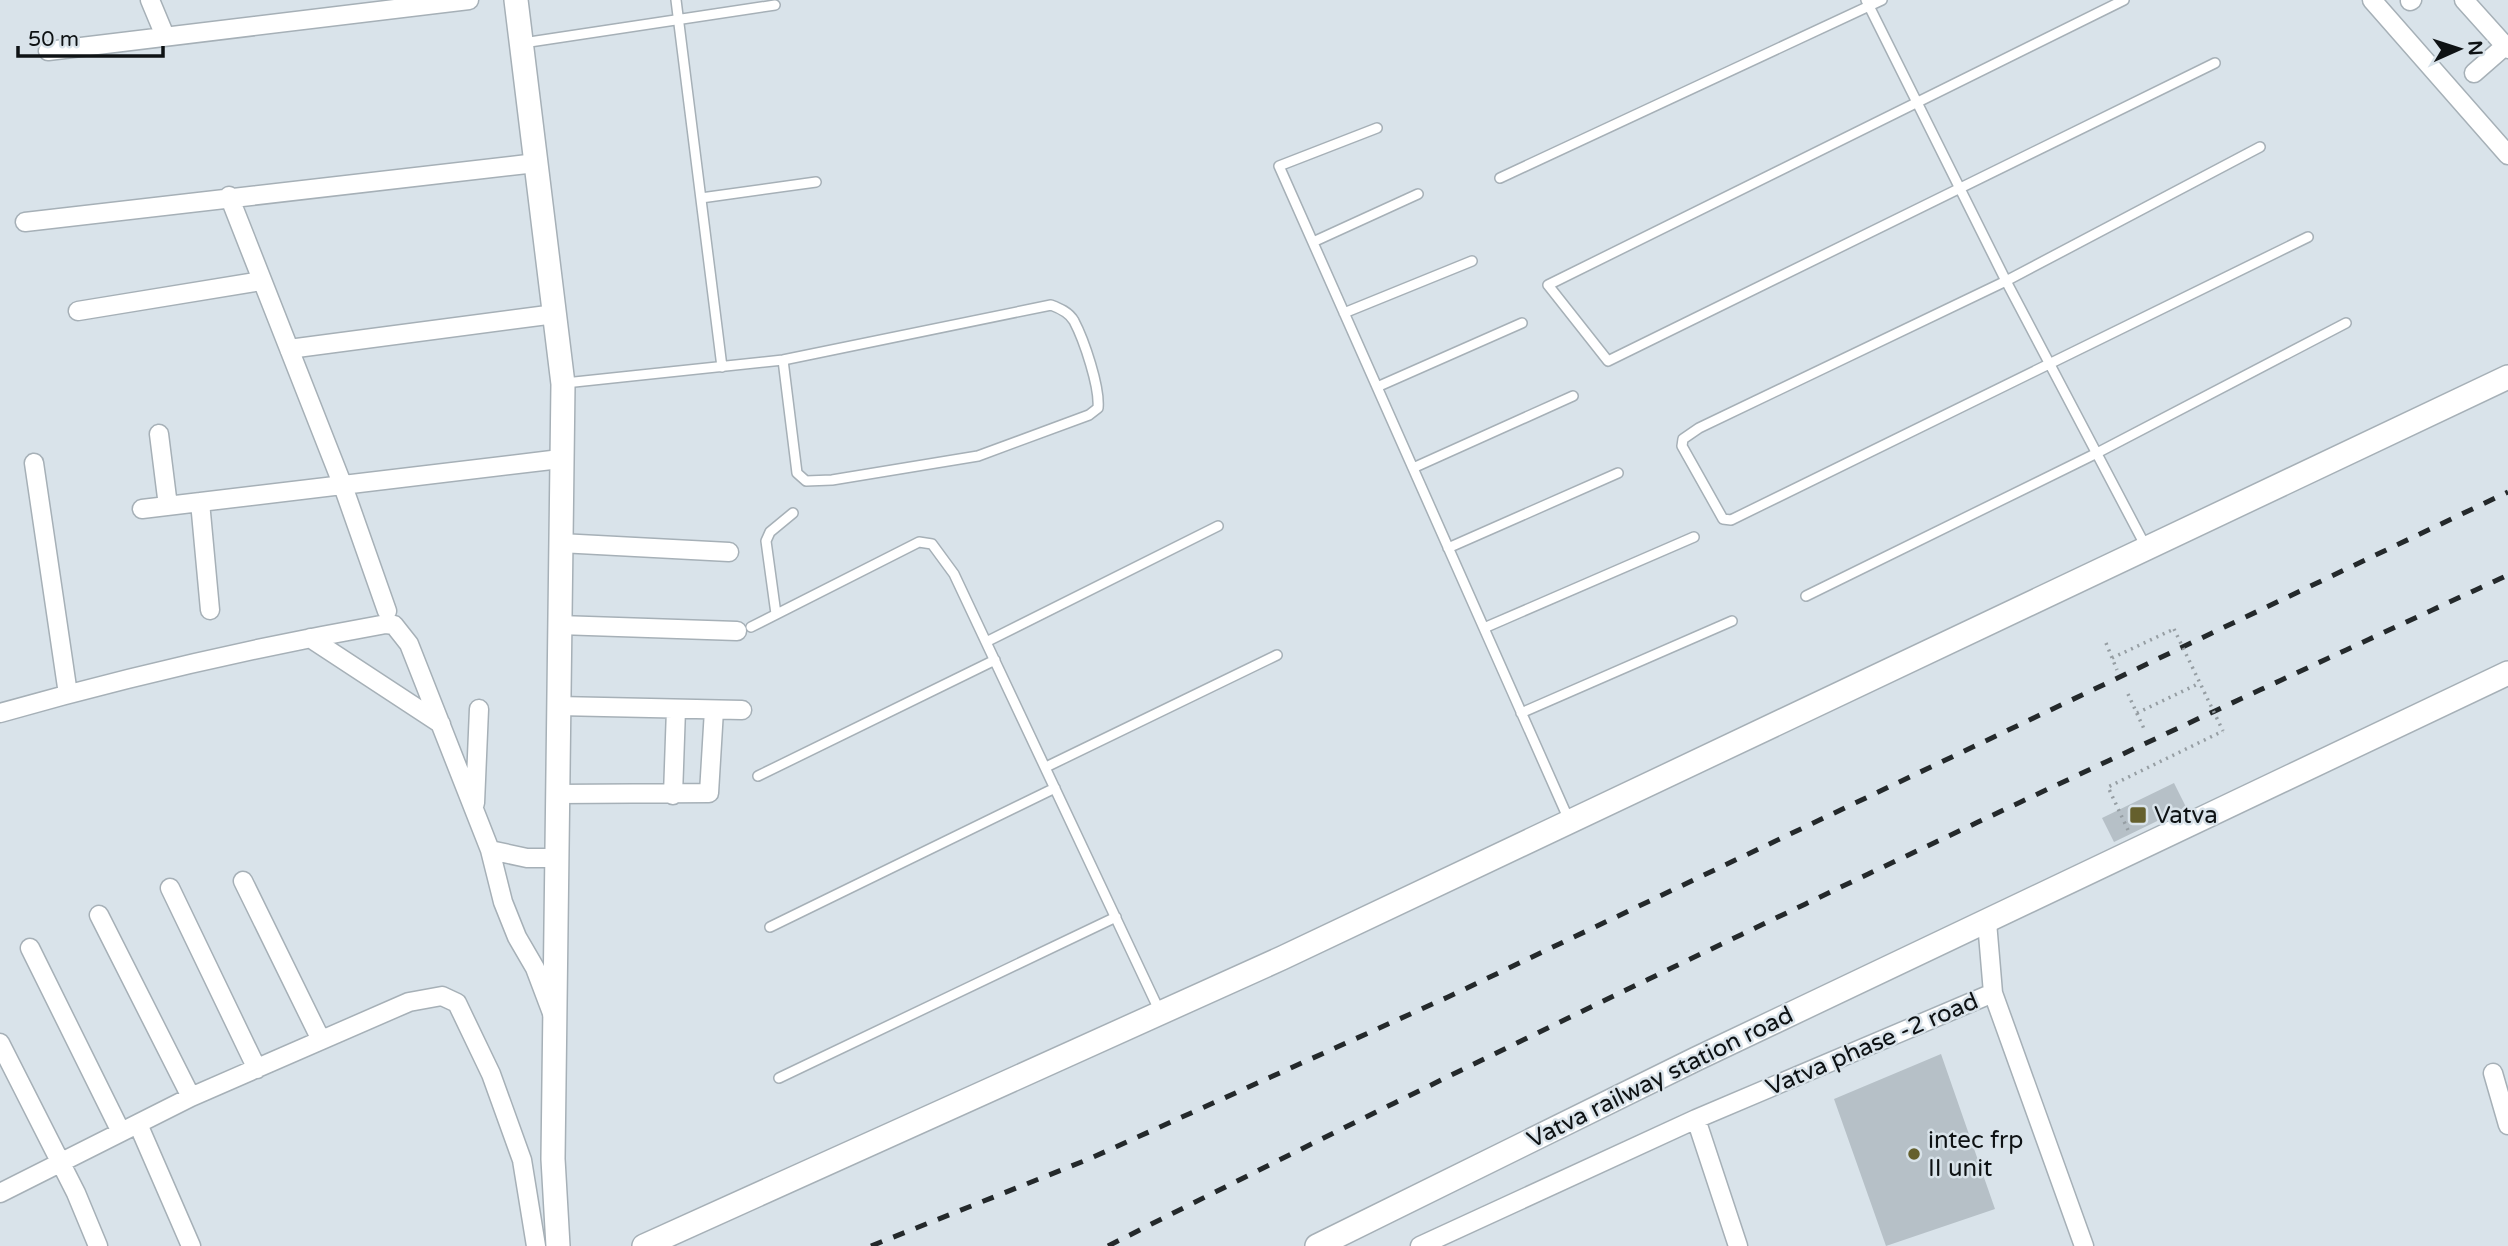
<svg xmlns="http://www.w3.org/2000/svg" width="2508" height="1246" font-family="'Varela Round',sans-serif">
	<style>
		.building { fill: #b6c0c7 }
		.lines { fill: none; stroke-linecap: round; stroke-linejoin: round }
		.service-casing { stroke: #a6b0b7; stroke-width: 12 }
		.minor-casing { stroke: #a6b0b7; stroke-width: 21 }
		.tertiary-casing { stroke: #a6b0b7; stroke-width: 26 }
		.path { stroke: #969ea3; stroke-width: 3.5; stroke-dasharray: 2 5; stroke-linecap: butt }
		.service { stroke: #fff; stroke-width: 9 }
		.minor { stroke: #fff; stroke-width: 18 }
		.tertiary { stroke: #fff; stroke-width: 23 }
		.rail { stroke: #24292b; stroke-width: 5; stroke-dasharray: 12 12; stroke-linecap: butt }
		.path-bridge { stroke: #969ea3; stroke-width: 3.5; stroke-dasharray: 2 5; stroke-linecap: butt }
		.poi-dot { fill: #65602d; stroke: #d9e3ea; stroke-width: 2.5 }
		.labels { text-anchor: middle; stroke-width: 5; stroke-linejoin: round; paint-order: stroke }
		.poi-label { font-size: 24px; fill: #0e1214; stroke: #d9e3ea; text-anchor: start }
		.street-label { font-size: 24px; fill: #0e1214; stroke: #d9e3ea }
	</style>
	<rect width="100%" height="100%" fill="#d9e3ea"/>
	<!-- building -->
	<path class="building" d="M2174,783l12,24 -72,35 -12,-24z
		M1941,1054l54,155 -109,37 -52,-147z"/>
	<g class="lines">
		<!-- service casing -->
		<g class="service-casing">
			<path id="service" d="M676,0l46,367
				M1866,0l140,281 140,266
				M2124,0l-576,285 60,76 607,-298
				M523,43l252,-38
				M1377,128l-98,38 290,654
				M2260,147l-254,134 -307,147 -16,11 -1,7 41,73 8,1 577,-283
				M1500,178l382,-178
				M701,198l115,-16
				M1313,242l105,-48
				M1344,313l128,-52
				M565,383l218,-23 268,-55c8,3 18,7 23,16 10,19 26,66 24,87l-9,7 -111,41 -146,24 -26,1 -9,-8 -14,-113
				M1377,387l145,-64
				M1413,468l160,-72
				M1448,548l170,-75
				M1806,596l291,-143 249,-130
				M776,614l-10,-73 4,-9 23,-19
				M751,627l168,-85 13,2 22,30 206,438
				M1484,628l210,-91
				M986,642l232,-116
				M1521,713l211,-92
				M1046,767l231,-112
				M758,776l237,-116
				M770,927l285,-139
				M779,1078l337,-161"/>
		</g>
		<!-- minor casing -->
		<g class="minor-casing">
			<path id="minor" d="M150,0l15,36
				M2372,0l136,155
				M2464,0l44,49
				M2410,1l2,-1
				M48,51l421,-51
				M2474,73l31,-27
				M229,196l114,290 44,125
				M25,222l511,-59
				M78,311l183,-30
				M289,349l266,-35
				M159,434l9,72
				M34,463l34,231
				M200,502l10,108
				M142,509l418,-50
				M560,543l169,9
				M559,625l178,6
				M310,638l131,86
				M558,706l184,4
				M0,713c127,-36 256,-66 386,-89l8,1 15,19 81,206 13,52 14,35 18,31 17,45
				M557,794l152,-1 5,-83
				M673,795l3,-86
				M475,803l4,-94
				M490,850l37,8h29
				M243,881l78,159
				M170,888l87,181
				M99,915l92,182
				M1987,922l6,71 91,253
				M30,948l91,184
				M0,1043l76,150 22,53
				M2493,1073l15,52
				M1696,1119l42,127
				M138,1124l53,122
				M0,1193l191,-96 218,-95 33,-6 15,7 34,71 31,86 14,86
				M1420,1246l276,-127 297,-126"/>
		</g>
		<!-- tertiary casing -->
		<g class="tertiary-casing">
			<path id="tertiary" d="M516,0l47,384 -10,775 5,87
				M644,1246l638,-288 1226,-581
				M1317,1246l379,-187 812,-386"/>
		</g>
		<!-- path -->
		<path class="path" d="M2106,643l11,27
			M2112,658l62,-29
			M2128,694l17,37
			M2137,713l63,-30
			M2128,830l-20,-43 115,-56"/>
		<!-- service -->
		<use href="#service" class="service"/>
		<!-- minor -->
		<use href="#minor" class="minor"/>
		<!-- tertiary -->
		<use href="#tertiary" class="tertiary"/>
		<!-- rail -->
		<path class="rail" d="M871,1246l218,-87 359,-162 1060,-505
			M1108,1246c462,-234 930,-454 1400,-671"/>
		<!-- path-bridge -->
		<path class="path-bridge" d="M2174,629l49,102"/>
	</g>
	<!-- markers -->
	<g class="poi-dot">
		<rect x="2129" y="806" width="18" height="18" rx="3.5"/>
		<circle cx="1914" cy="1154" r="7"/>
	</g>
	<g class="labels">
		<!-- poi labels -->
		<g class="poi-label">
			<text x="2154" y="823">Vatva</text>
			<text x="1928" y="1148">intec frp<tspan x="1928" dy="28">II unit</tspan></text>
		</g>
		<!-- street labels -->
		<g class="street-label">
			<text transform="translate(1872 1044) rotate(-23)" y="8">Vatva phase -2 road</text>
			<text transform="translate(1660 1077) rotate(-26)" y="8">Vatva railway station road</text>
		</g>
	</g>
	<!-- north arrow -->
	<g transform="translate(2459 49) rotate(87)" stroke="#d9e3ea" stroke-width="5" paint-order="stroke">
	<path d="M0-5L12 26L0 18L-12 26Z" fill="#0e1214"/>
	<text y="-10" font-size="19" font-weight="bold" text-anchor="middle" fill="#0e1214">N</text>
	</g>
	<!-- scale -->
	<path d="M18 46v10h145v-10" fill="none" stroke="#0e1214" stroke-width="3.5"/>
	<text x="28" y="46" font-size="21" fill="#0e1214" stroke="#d9e3ea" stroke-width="5" paint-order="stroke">50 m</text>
</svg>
